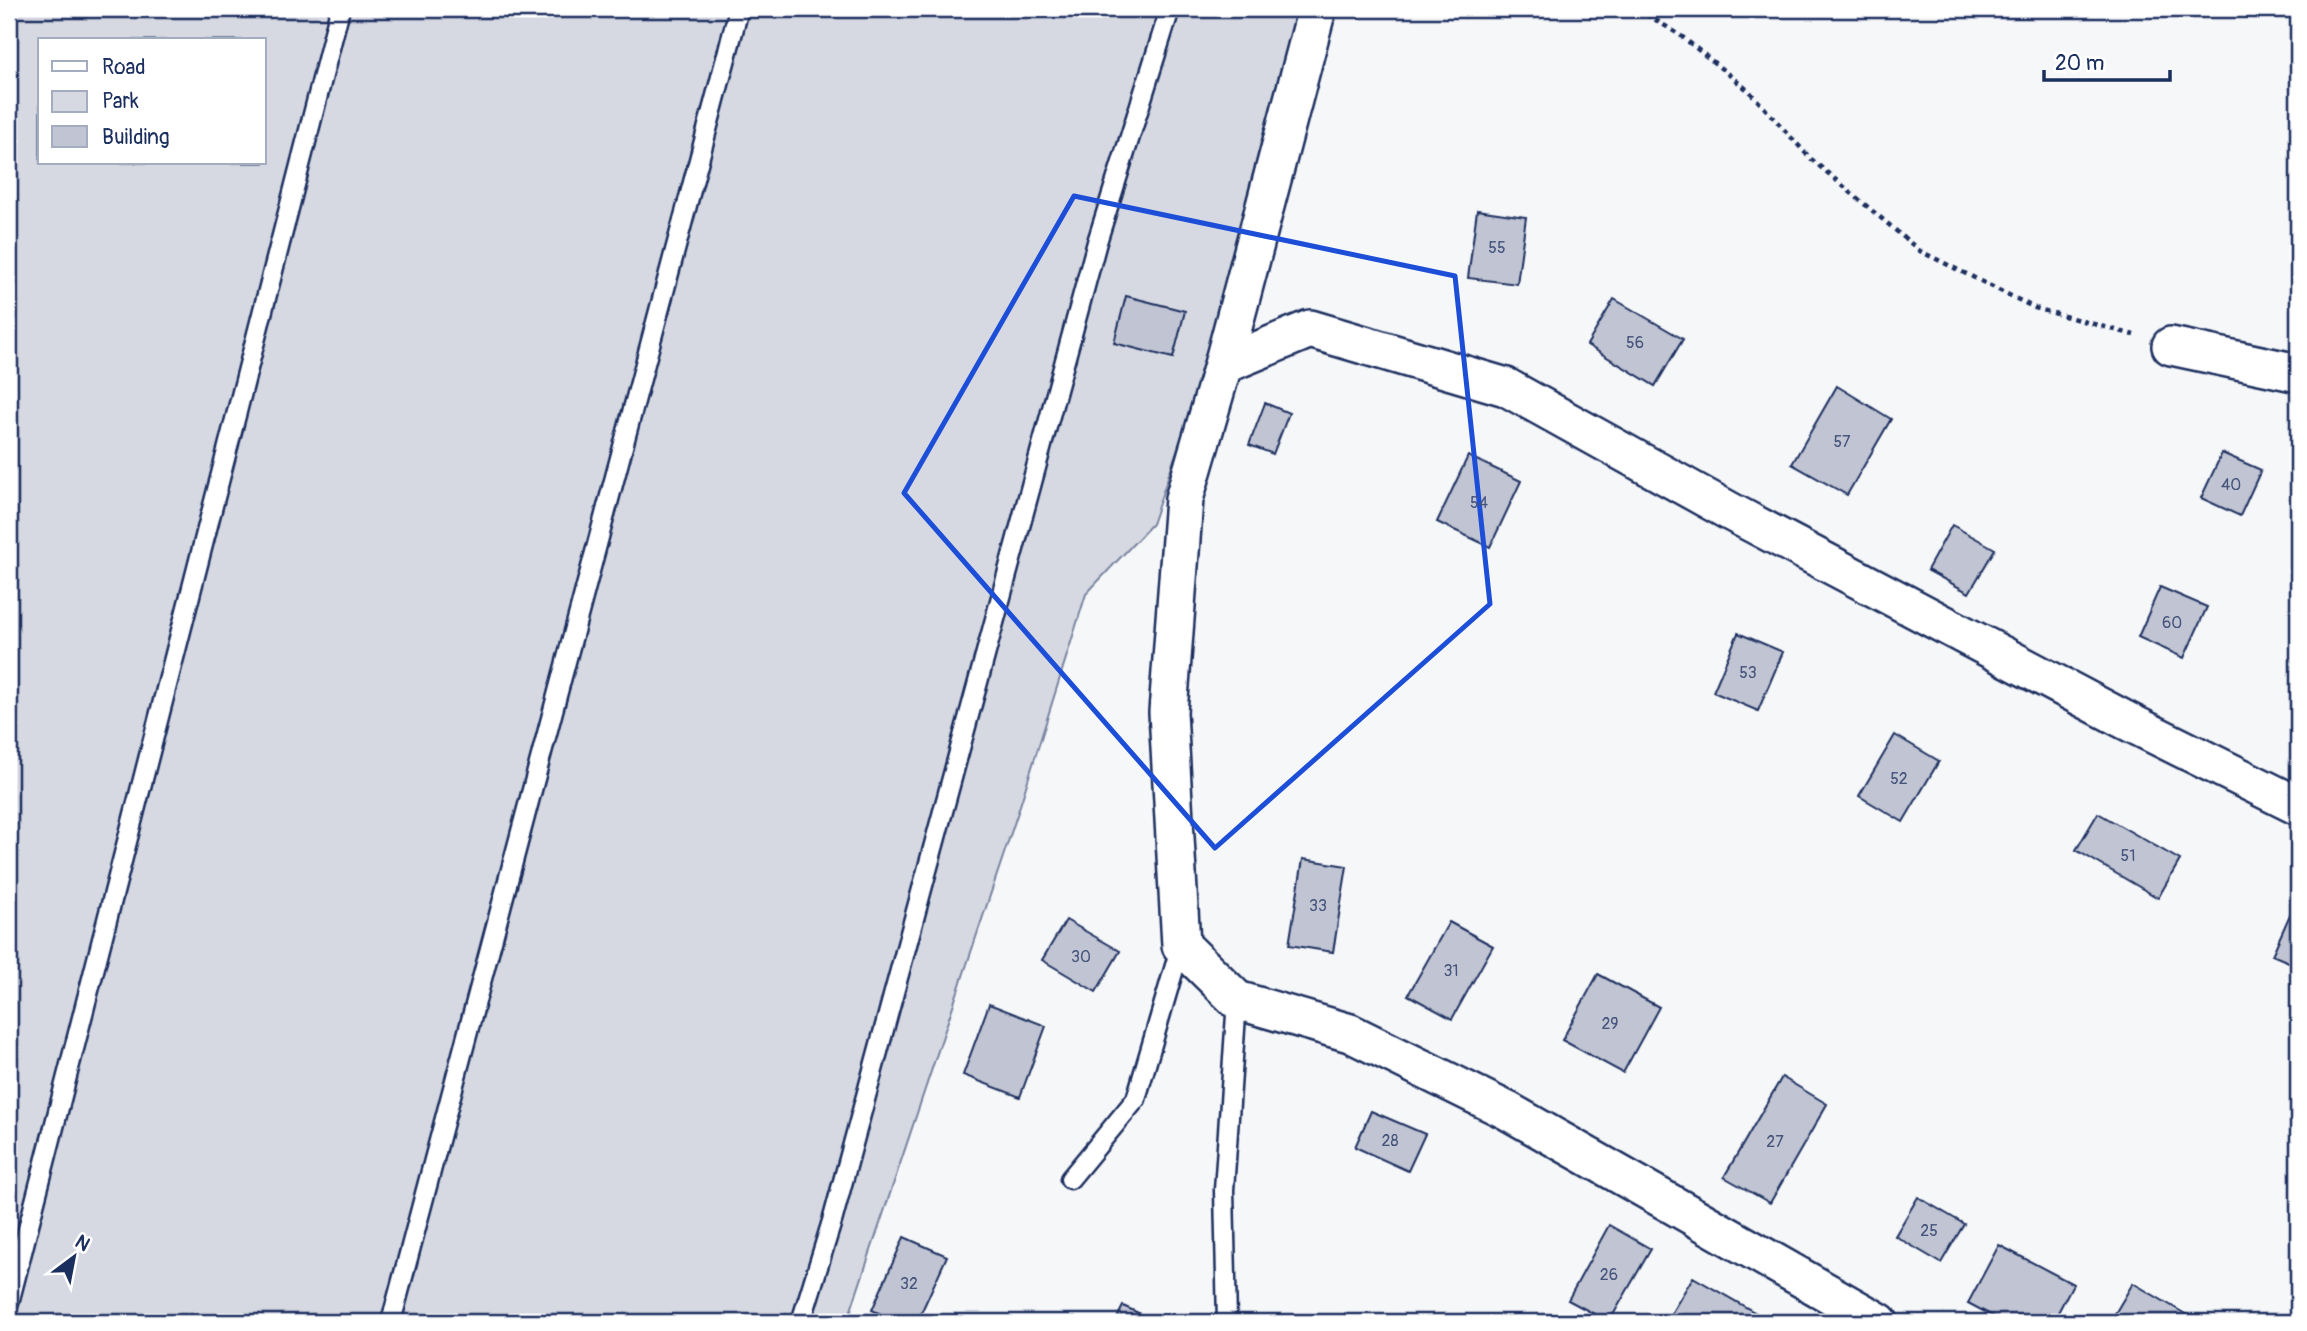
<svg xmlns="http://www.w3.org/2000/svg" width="2307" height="1331" font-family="Pangolin,sans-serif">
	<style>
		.green { fill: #d6d9e2; stroke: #7884a0; stroke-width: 2; fill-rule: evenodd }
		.building { fill: #c0c4d3; stroke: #1b2f5e; stroke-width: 2 }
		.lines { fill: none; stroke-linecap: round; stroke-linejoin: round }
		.service-casing { stroke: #1b2f5e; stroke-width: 23 }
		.minor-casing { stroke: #1b2f5e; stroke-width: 42 }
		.path { stroke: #1b2f5e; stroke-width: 4.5; stroke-dasharray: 5 5; stroke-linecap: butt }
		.service { stroke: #fff; stroke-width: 18 }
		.minor { stroke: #fff; stroke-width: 37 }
		.marked { fill: none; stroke: #1d4ed8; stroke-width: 5; stroke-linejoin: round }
		.labels { text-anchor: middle; stroke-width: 5; stroke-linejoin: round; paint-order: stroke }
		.number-label { font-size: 16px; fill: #44547b }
	</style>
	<rect width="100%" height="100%" fill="#f6f7f9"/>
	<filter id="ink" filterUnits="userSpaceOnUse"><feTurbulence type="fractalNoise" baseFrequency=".0143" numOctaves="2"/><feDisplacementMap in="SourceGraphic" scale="14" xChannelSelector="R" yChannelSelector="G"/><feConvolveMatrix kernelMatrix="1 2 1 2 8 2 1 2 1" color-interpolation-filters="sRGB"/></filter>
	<g filter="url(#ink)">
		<!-- green -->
		<path class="green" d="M9,9h1299l-69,259 -87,256 -66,70 -68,218 -171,510h-838zM40,40h224v123h-224z"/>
		<!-- building -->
		<path class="building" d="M1477,210l49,7 -9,67 -49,-6z
			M1126,296l59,15 -12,47 -59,-15z
			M1614,299l69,40 -28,47 -68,-41z
			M1837,386l54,33 -44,76 -55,-31z
			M1265,403l24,10 -16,41 -24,-9z
			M2222,453l39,17 -21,46 -39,-18z
			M1468,456l53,25 -31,66 -53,-25z
			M1952,525l43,24 -26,44 -42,-23z
			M2160,587l47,20 -23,51 -46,-21z
			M1738,633l45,19 -25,59 -45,-19z
			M1895,735l44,26 -36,61 -44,-26z
			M2098,813l82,47 -22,38 -82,-48z
			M1303,859l44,7 -14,86 -44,-7z
			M2292,910l6,3v53l-26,-11z
			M1066,920l54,31 -24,41 -54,-32z
			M1449,922l44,24 -41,73 -44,-24z
			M1598,974l61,33 -36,66 -61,-33z
			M989,1004l57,22 -26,71 -57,-22z
			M1782,1077l45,27 -57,99 -46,-26z
			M1371,1111l54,23 -17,37 -53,-24z
			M1918,1197l46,27 -23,39 -46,-27z
			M1609,1225l42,24 -42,73 -41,-22z
			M904,1237l43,19 -30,66h-19l-26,-12z
			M1999,1245l74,39 -20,38h-49l-36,-19z
			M1693,1277l68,39 -3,6h-92z
			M2133,1283l54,32 -4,7h-73z
			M1123,1306l35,16h-43z"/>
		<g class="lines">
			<!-- service casing -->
			<g class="service-casing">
				<path id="service" d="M1070,1179l66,-80 45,-154
					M9,1303l331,-1294
					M391,1322l348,-1313
					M801,1322l32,-104 264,-976 73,-233
					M1227,1322l-3,-132 13,-190"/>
			</g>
			<!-- minor casing -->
			<g class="minor-casing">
				<path id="minor" d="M2171,346l127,27
					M1223,365l94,-356
					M1879,1322l-371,-211 -158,-78 -113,-33 -56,-55 -13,-233 16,-213 39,-134 87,-36 196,58 225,125 394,208 173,86"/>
			</g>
			<!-- path -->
			<path class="path" d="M1638,9l42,26 69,56 61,67 110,93 115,57 99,27"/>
			<!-- service -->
			<use href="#service" class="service"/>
			<!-- minor -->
			<use href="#minor" class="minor"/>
		</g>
	</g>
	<!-- marked area -->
	<path class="marked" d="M1074,196l381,80 35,328 -275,244 -311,-355z"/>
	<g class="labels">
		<!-- number labels -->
		<g class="number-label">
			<text x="1497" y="253">55</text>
			<text x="1635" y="348">56</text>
			<text x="1842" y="447">57</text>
			<text x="2231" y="490">40</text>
			<text x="1479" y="508">54</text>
			<text x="2172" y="628">60</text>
			<text x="1748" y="678">53</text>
			<text x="1899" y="784">52</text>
			<text x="2128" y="861">51</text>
			<text x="1318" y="911">33</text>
			<text x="1081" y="962">30</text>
			<text x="1451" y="976">31</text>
			<text x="1610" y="1029">29</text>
			<text x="1390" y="1146">28</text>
			<text x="1775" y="1147">27</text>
			<text x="1929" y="1236">25</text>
			<text x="1609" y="1280">26</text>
			<text x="909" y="1289">32</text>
		</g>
	</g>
	<!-- margin -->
	<rect width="2307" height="1331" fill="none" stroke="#fff" stroke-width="35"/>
	<rect x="18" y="18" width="2272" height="1296" fill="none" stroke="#1b2f5e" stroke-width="2.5" filter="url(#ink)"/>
	<!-- legend -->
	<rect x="38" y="38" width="228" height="126" fill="#ffffff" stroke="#a4acbf" stroke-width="2"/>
	<rect x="52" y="61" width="35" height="10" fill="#ffffff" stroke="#a4acbf" stroke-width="2"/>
	<text x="102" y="74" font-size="21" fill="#1b2f5e">Road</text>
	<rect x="52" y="91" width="35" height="21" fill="#d6d9e2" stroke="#a4acbf" stroke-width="2"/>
	<text x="102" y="108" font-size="21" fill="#1b2f5e">Park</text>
	<rect x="52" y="126" width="35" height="21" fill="#c0c4d3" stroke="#a4acbf" stroke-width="2"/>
	<text x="102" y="144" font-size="21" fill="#1b2f5e">Building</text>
	<!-- north arrow -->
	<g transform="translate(74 1257) rotate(32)" stroke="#ffffff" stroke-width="5" paint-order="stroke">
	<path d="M0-5L12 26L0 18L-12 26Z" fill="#1b2f5e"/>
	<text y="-10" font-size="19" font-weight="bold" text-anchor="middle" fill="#1b2f5e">N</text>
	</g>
	<!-- scale -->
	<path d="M2044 70v10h126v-10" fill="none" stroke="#1b2f5e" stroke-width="3.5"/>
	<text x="2055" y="70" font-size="21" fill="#1b2f5e" stroke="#ffffff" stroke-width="5" paint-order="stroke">20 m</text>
</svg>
